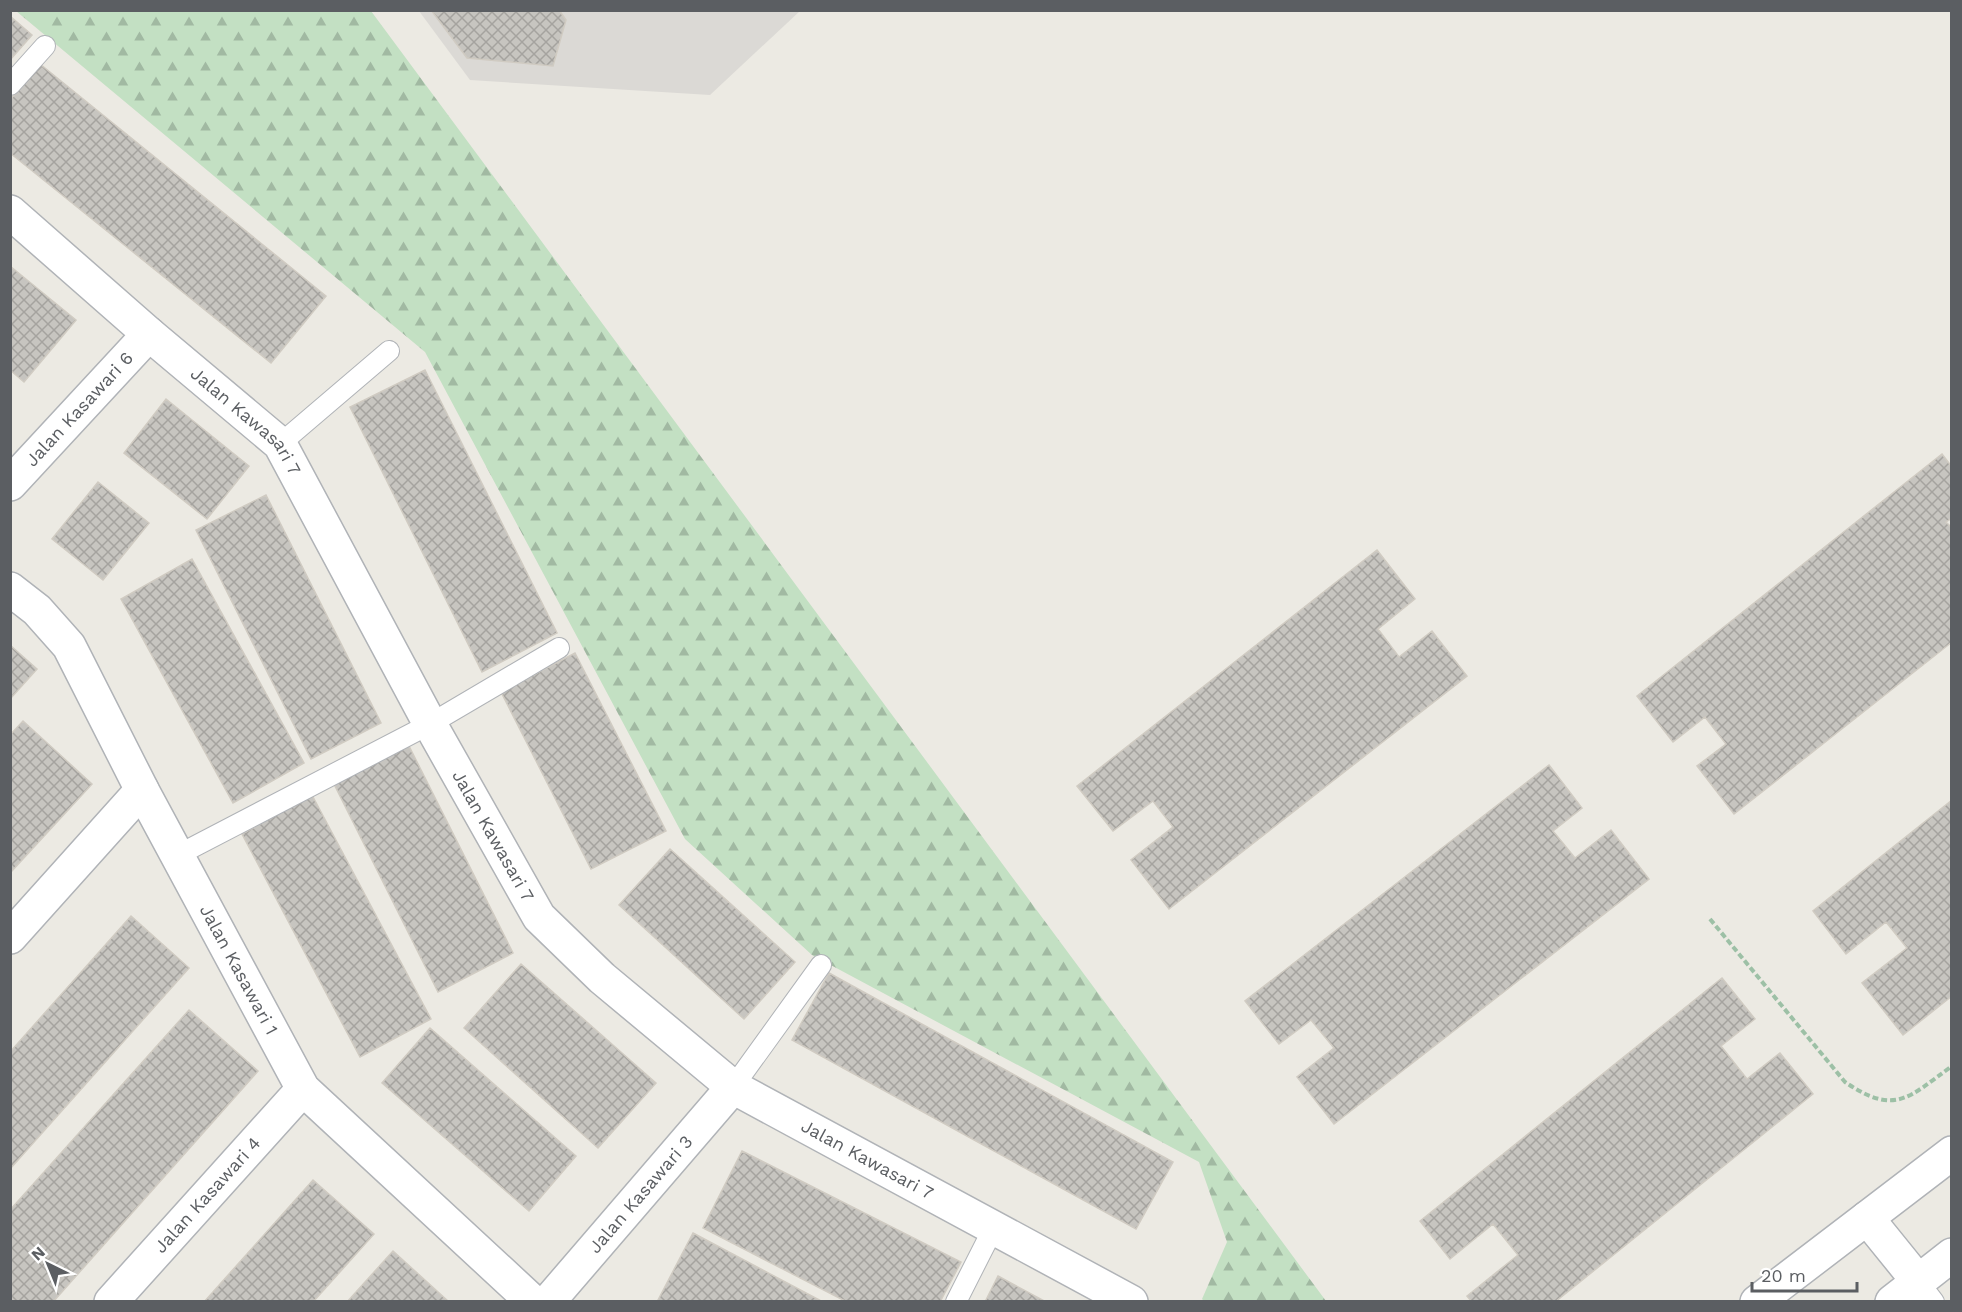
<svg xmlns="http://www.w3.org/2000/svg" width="1962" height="1312" font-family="'Work Sans',sans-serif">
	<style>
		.industrial { fill: #dbd9d5 }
		.forest { fill: url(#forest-firs) }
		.building { fill: url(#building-cross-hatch); stroke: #d0cbc2; stroke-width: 1.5 }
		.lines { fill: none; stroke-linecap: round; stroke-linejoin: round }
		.service-casing { stroke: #b0b3b7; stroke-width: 22 }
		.minor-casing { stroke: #b0b3b7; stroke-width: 36 }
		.tertiary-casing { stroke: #b0b3b7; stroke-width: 36 }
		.path { stroke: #9dc0a6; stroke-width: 4; stroke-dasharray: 6 3; stroke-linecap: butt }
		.service { stroke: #fff; stroke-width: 20 }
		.minor { stroke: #fff; stroke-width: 33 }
		.tertiary { stroke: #fff; stroke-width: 33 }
		.labels { text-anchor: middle; stroke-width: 4.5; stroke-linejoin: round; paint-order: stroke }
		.street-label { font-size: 18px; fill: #5b5e62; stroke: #fff }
	</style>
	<defs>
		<pattern id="forest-firs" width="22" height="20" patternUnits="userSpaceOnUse" patternTransform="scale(1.5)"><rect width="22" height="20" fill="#c3e0c3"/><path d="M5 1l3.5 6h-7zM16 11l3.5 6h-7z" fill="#a1b9a2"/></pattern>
		<pattern id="building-cross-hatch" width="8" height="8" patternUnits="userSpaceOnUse" patternTransform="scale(1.5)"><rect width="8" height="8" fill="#c7c5c0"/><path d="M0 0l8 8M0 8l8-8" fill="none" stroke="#a5a39f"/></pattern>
	</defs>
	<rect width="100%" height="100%" fill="#eceae3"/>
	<!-- industrial -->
	<path class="industrial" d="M419,11h381l-90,84 -240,-15z"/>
	<!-- forest -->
	<path class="forest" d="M16,11h355l955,1290h-122l-2,-2 25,-57 -28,-80 -387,-207 -127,-116 -260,-487z"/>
	<!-- building -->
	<path class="building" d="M431,10h128l7,10 -13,46 -86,-8z
		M10,16l22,19 -22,25z
		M40,64l286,232 -55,67 -261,-210v-53z
		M10,266l66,54 -52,62 -14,-12z
		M425,370l132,263 -75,39 -132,-265z
		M166,399l83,67 -42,53 -83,-66z
		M1942,454l10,13v51l-6,4 6,6v114l-218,172 -37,-48 29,-22 -21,-27 -32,25 -36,-46z
		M98,482l51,41 -46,57 -51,-41z
		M266,495l115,228 -70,36 -115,-229z
		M1377,550l38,49 -37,30 21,28 33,-26 35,45 -298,233 -38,-49 42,-33 -20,-26 -40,30 -36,-45z
		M192,559l112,204 -71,40 -112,-204z
		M10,645l27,24 -27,30z
		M575,653l91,178 -75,38 -90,-177z
		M23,721l69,63 -82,89v-138z
		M407,742l106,211 -75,39 -106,-212z
		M1549,765l33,43 -29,23 22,27 36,-28 38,49 -315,245 -37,-47 37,-29 -23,-28 -32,24 -34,-43z
		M312,795l119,224 -71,38 -118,-223z
		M1952,800v196l-49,39 -41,-52 45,-35 -21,-26 -40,32 -33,-43z
		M670,849l125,113 -51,57 -125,-114z
		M131,916l58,52 -179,201v-117z
		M521,964l135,119 -58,65 -134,-120z
		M829,973l344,189 -37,67 -344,-189z
		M1722,978l33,41 -34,27 26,33 33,-26 33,41 -258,208h-83l-5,-6 51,-41 -25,-31 -43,35 -30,-38z
		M189,1010l69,61 -205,231h-43v-92z
		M430,1028l146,128 -47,55 -147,-128z
		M742,1151l219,111 -21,40h-93l-144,-74z
		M313,1180l61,54 -61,68h-109z
		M693,1233l130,69h-166z
		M393,1251l56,51h-102z
		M998,1276l48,26h-61z"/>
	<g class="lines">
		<!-- service casing -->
		<g class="service-casing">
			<path id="service" d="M10,85l35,-39
				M280,444l109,-93
				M178,855l252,-131 129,-76
				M733,1087l88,-122
				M1918,1281l16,21
				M956,1302l38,-75"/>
		</g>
		<!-- minor casing -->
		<g class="minor-casing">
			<g id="minor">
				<path id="s1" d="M10,212l139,122 131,110 150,280 109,193 63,61 131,109 398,215"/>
				<path id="s2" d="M10,484l139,-150"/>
				<path id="s3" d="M10,589l27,21 32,36 73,144 161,299 230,213"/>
				<path d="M10,937l132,-147"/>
				<path d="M1867,1218l51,63"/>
				<path id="s4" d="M111,1302l192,-213"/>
				<path id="s5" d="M548,1302l185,-215"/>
				<path d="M1892,1302l60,-47"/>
			</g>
		</g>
		<!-- tertiary casing -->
		<g class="tertiary-casing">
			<path id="tertiary" d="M1757,1302l195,-149"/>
		</g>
		<!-- path -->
		<path class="path" d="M1710,919l135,163c50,34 63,16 107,-16"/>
		<!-- service -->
		<use href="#service" class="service"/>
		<!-- minor -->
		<use href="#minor" class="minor"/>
		<!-- tertiary -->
		<use href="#tertiary" class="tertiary"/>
	</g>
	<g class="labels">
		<!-- street labels -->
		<g class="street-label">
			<text dy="6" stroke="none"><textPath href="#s2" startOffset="102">Jalan Kasawari 6</textPath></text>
			<text dy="6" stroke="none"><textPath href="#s1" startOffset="316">Jalan Kawasari 7</textPath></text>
			<text dy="6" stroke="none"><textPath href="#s1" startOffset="802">Jalan Kawasari 7</textPath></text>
			<text dy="6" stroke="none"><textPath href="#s3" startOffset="448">Jalan Kasawari 1</textPath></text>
			<text dy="6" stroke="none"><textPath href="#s1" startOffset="1306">Jalan Kawasari 7</textPath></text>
			<text dy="6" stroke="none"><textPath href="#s5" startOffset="142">Jalan Kasawari 3</textPath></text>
			<text dy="6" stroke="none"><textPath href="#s4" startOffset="144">Jalan Kasawari 4</textPath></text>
		</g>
	</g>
	<!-- border -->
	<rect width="1962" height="1312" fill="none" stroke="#5b5e62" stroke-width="24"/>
	<!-- north arrow -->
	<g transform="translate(48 1264) rotate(317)" stroke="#ffffff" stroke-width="4.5" paint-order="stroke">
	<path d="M0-4.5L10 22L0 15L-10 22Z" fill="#5b5e62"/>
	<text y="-9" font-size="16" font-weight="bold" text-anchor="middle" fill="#5b5e62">N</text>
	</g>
	<!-- scale -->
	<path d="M1752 1282v9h105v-9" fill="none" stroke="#5b5e62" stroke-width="3"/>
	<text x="1761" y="1282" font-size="18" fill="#5b5e62" stroke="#ffffff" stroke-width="4.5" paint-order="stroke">20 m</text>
</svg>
